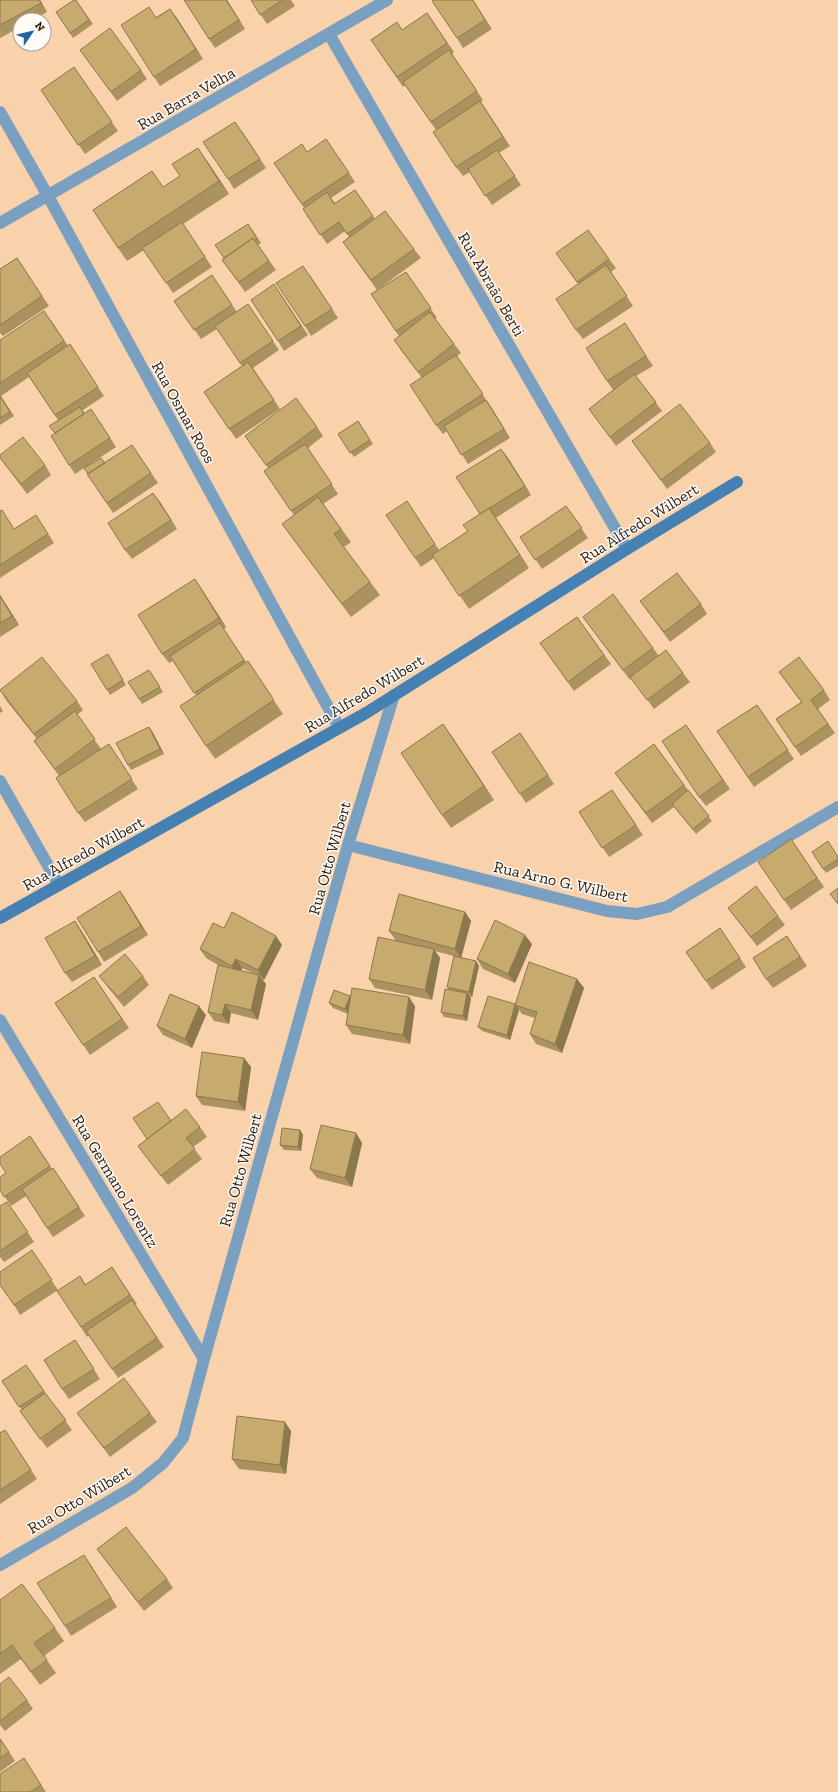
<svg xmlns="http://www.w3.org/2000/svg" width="838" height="1792" font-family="'Zilla Slab',serif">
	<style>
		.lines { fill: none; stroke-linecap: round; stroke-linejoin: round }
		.street { stroke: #799fc1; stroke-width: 12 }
		.secondary { stroke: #4681b3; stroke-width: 12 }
		.wall { fill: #ab935f; fill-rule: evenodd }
		.shaded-wall { fill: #8b784d }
		.building { fill: #c7ab6e; stroke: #8b784d }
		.labels { text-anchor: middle; stroke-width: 3; stroke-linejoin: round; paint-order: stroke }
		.street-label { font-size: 16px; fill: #2a1c0d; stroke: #fefaf6 }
	</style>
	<rect width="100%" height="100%" fill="#f9d1aa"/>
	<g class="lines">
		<!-- street -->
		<path class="street" d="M329,34l298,515
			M0,112l48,84 291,531
			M0,223l387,-223
			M0,781l59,104
			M348,845l259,66 30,3 30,-7 171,-100
			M0,1020l204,339
			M0,1565l132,-77 31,-25 20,-25 21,-79 144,-514 46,-150"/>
		<!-- secondary -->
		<path class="secondary" d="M0,918l366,-205 261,-164 110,-67"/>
	</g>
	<!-- wall -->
	<path class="wall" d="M0,0h40l7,12 -14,8h-13v7l-20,11z
		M76,0l17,24 -20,14 -17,-26z
		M227,0l18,29 -30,19 -6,-9z
		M251,0h40l4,6 -28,18z
		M473,0l19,29 -29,19 -6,-10z
		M170,9l33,50 -43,27 -6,-9 2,-60z
		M427,13l27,39 -2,2 31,46 -2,2 29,44 -11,7 22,32 -29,20 -22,-33 -7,4 -7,-9 -20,-37 -31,-45 -2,2 -32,-47 26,-18 5,8z
		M80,50l61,20 6,9 -30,22z
		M74,67l44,64 -33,23 -44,-64z
		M242,131l24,37 -32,21 -6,-10z
		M326,139l29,43 -24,16 4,5 20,-13 20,29 39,30 7,9 -44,32 -34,-48 6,-5 -4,-6 -18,13 -24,-35 1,-1 -30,-45 33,-11z
		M207,161l22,33 -46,30 29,43 -39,26 -29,-43 -17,11 -9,-13 45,-61z
		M252,229l9,14 -3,2 18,25 -31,22 -23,-32z
		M556,253l53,6 7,9 -5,4 22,34 -50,33 -7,-9 2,-46z
		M17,258l32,48 -46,30 -3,-3v-64z
		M406,272l31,46 -2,1 26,34 -4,3 32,48 21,34 -42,26 -21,-33 -4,3 -7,-9 -14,-47 -22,-29 -1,-13 -28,-42z
		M212,275l25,37 11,-8 31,46 -26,18 27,41 -44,30 -32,-47 38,-26 -25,-37 -16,10 -27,-38z
		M310,275l28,43 -27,18 -6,-10z
		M281,294l27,41 -24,16 -6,-10z
		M51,320l17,26 8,8 28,42 -21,14 2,4 13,5 18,28 -41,27 -6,-9 -14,-32 3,-13 -29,-43 -28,19 13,20 -14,9v-85z
		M631,333l22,33 -17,10 26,35 -46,35 -27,-37 24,-19 -6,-9z
		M358,421l15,23 -19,13 -16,-23z
		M317,427l6,9 -15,12 30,46 -15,10 28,38 -7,5 36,48 -29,22 -69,-93 12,-9 -30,-44 4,-3 -23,-32z
		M632,441l78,2 6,9 -49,37z
		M132,445l26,38 -45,30 -26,-39z
		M0,458l45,7 6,10 -24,19z
		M508,458l23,37 -35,23 33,50 -60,41 -35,-51 -13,9 -6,-9 -8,-57 32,49 29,-19 12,-17z
		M160,502l17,27 -45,30 -7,-9z
		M566,506l22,32 -46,31 -22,-32z
		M2,510l12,19 22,-14 18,28 -54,35v-67z
		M201,588l25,39 -2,2 22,33 11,13 26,39 -68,45 -9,-13 -10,-51 -23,-34 -4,2 -7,-9z
		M0,595l19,30 -19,12z
		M640,601l61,3 6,10 -37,28z
		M577,617l34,47 -37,27 -34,-48z
		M583,617l70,31 6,8 24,17 7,9 -36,27 -23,-31 -1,2z
		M111,659l15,26 -16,10 -3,-5z
		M779,672l45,18 6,10 -12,9 17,24 -34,23 -25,-37 25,-17z
		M152,674l11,18 -21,12 -3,-5z
		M0,690l77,11 6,9 -6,5 24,34 8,-5 29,45 -53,33 -7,-9 -19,-37 -25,-35 3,-2 -31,-39z
		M757,705l37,54 -40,28 -37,-56z
		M0,706l3,5 -3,2z
		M443,724l51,76 -43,28 -9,-13z
		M686,725l44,64 -24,17 -7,-9z
		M152,731l12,23 -33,16 -3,-5z
		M520,733l34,51 -28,19 -34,-51z
		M654,744l34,46 24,31 -16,13 -22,-27 -22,16 -37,-50z
		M612,790l31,45 -34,22 -30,-45z
		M791,839l33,48 -33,23 -33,-48z
		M838,856v10l-12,7 -3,-4z
		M120,891l6,9 22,35 -44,27 -6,-10z
		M728,908l50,8 7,9 -28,21z
		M465,912l6,9 -10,37 15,3 3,5 -7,31 -3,-1 2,2 -4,23 -23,-4 -3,-5 8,-22 -2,-3 14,-29 -26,-7 5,7 -8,42 -57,-12 -6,-9 27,-38 -7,-10z
		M224,928l58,17 -18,35 -3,-2 5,6 -8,36 -27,-7 -2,11 -15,-3 -6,-9 12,-46 -14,-8 -6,-9zM242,968l11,5 -12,-2z
		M720,928l26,39 -34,23 -26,-38z
		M81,930l21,35 -30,17 -7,-9z
		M787,936l20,30 -34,22 -7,-9z
		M532,944l-17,39 -32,-14 -6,-10z
		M99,976h44l6,9 -25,22 -18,-22z
		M94,977l35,51 -39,27 -35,-52z
		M577,979l7,9 -22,65 -26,-9 -6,-10 5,-16 -13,-4 -3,-4 -9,30 -28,-9 -4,-4 37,-23z
		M350,996v1l65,9 -5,38 -58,-10 -6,-9 2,-11 -15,-6 -4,-5z
		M206,1015l-14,33 -29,-13 -6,-9z
		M244,1058l7,9 -6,44 -43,-6 -6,-9z
		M171,1121l29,6 7,10 -14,10 9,12 -34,26 -30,-39z
		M300,1130l3,5 -2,16 -17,-1 -4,-5z
		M356,1133l6,10 -10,44 -35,-9 -7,-9z
		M30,1136l22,33 8,9 25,38 -32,21 -27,-41 -15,10 -11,-16 6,-17z
		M0,1206l14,5 20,31 -30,20 -4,-5z
		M38,1260l20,30 -38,25 -6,-10z
		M112,1267l25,37 -2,1 29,42 -46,31 -29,-43 -2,2 -6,-10 -1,-51 6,9z
		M75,1340l25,39 -31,20 -7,-10z
		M26,1365l21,30 25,35 -25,18 -27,-37 2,-1 -20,-29z
		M77,1413h73l7,9 -47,35z
		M5,1430l32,49 -37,25v-71z
		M291,1431l-5,43 -47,-5 -7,-10z
		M97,1549l70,30 6,9 -29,23z
		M90,1564l27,43 -46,29 -6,-10z
		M0,1600l55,28 9,13 -20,15 12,17 -16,12 -19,-26 -21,15z
		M0,1684l27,16 6,9 -28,22 -5,-6z
		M0,1738l15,23 -15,11z
		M30,1768l16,24h-46z"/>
	<!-- shaded-wall -->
	<path class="shaded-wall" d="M39,0h1l7,12z
		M226,0h1l18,29 -6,-9z
		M170,9l7,9 26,41 -7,-10z
		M198,148l9,13 22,33 -10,-13z
		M486,400l7,10 17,28 -6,-9z
		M501,449l7,9 23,37 -6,-9z
		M153,493l7,9 17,27z
		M489,508l9,13 31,47 -9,-13z
		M195,579l6,9 25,39 -7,-9z
		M0,595l19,30 -7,-9 -12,-20z
		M443,724l10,14 41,62 -10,-14z
		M149,727l3,4 12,23 -4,-5z
		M120,891l6,9 22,35 -7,-9z
		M465,912l6,9 -10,37 -6,-9z
		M75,921l6,9 21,35 -7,-9z
		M525,935l7,9 -17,39 -7,-9z
		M276,936l6,9 -18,35 -6,-10z
		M434,949l6,9 -8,42 -7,-10z
		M236,959l6,9 -4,8 -6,-10z
		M476,961l3,5 -7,31 -3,-5z
		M259,975l7,9 -8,36 -7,-10z
		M577,979l7,9 -22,65 -7,-9z
		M467,993l4,5 -4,23 -4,-5z
		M350,996l3,5 -4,13 -4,-5z
		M409,997l6,9 -5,38 -7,-9z
		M225,1004l6,9 -2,11 -7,-9z
		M515,1005l4,5 -9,30 -3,-5z
		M199,1006l7,9 -14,33 -7,-9z
		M244,1058l7,9 -6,44 -7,-9z
		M300,1130l3,5 -2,16 -3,-4z
		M356,1133l6,10 -10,44 -7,-9z
		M285,1422l6,9 -5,43 -6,-9z
		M84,1555l6,9 27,43 -6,-9z"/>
	<!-- building -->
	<path class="building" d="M0,0h39l2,3 -41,22z
		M74,0h2l13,20 -19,13 -14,-21z
		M184,0h42l13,20 -30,19z
		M251,0h31l-22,15z
		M434,0h39l12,20 -28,18 -25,-37z
		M149,7l7,11 14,-9 26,40 -42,28 -33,-52z
		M427,13l20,30 -50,34 -26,-37 26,-18 5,8z
		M110,28l31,42 -30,22 -31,-42z
		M449,50l28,41 -46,31 -28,-40z
		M74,67l38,55 -34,23 -37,-55z
		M480,101l23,36 -47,30 -23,-35z
		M235,122l25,37 -32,20 -25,-37z
		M326,139l23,34 -47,31 -28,-41 28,-19 5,8z
		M198,148l21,33 -101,67 -25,-38 59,-39 11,16 17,-11 -8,-12z
		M497,150l18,26 -30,20 -17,-27z
		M355,190l18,26 -26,18 -8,-12 -19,13 -17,-26 24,-17 7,12z
		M385,211l29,38 -43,31 -28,-38z
		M182,222l23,35 -39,26 -24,-35z
		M248,224l9,15 -2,1 -2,-2 -29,20 -9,-13z
		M588,230l21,29 -32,23 -21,-29z
		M253,238l16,23 -30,21 -17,-22z
		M17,258l25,38 -42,29v-56z
		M606,265l21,31 -51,34 -20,-31z
		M303,266l29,43 -27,17 -29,-43z
		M406,272l25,36 -35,23 -25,-37z
		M212,275l20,30 -38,25 -20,-29z
		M274,284l27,42 -23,15 -27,-41z
		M248,304l25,37 -33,22 -25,-37z
		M44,311l20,30 -64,42v-43z
		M430,312l24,32 -36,28 -24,-32z
		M625,323l21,33 -39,25 -21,-33z
		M70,344l28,43 -43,28 -28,-42z
		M456,355l27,39 -47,31 -26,-40z
		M248,362l26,38 -45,29 -25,-37z
		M634,374l22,28 -46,35 -21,-28z
		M0,396l10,16 -10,6z
		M296,398l21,29 -51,38 -21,-29z
		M486,400l18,29 -43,26 -17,-29z
		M680,404l30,39 -49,37 -29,-39z
		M80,407l4,7 -29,19 -6,-7z
		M91,409l19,29 -41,27 -18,-29z
		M358,421l12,19 -20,13 -12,-19z
		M23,437l22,28 -24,19 -21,-26v-3z
		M305,444l27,40 -41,27 -27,-40z
		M132,445l19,28 -44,30 -20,-29z
		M501,449l24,37 -45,28 -24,-37z
		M101,458l4,5 -17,11 -4,-6z
		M153,493l18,27 -46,30 -17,-27z
		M318,497l23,32 -7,5 36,48 -28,22 -60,-80z
		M407,501l28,43 -20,14 -29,-43z
		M566,506l16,22 -47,32 -15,-23z
		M489,508l31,47 -61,41 -27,-41 36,-24 -5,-6z
		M2,510l12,19 22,-14 12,19 -48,31v-54z
		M677,573l24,31 -37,28 -24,-31z
		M195,579l24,39 -57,36 -24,-39z
		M613,594l40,54 -30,22 -40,-53z
		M0,596l12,20 -12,7z
		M577,617l27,38 -36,27 -28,-39z
		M220,623l24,37 -50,33 -24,-37z
		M666,650l17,23 -36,27 -17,-23z
		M108,654l15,26 -16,10 -16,-26z
		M42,657l35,44 -43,33 -34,-44z
		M799,657l25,33 -13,10 17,24 -33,23 -19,-28 26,-17 -23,-30z
		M248,661l26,39 -68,46 -26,-40z
		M149,670l11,17 -21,12 -11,-17z
		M757,705l31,45 -40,27 -31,-46z
		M75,711l20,28 -40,30 -21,-28z
		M443,724l41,62 -42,29 -41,-62z
		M686,725l37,55 -24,17 -37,-56z
		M149,727l11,22 -32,16 -12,-22z
		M520,733l28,42 -28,19 -28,-42z
		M109,744l23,35 -54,34 -22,-35z
		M654,744l30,41 -38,28 -31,-40z
		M612,790l24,35 -34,23 -23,-36z
		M688,790l21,26 -16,13 -21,-25z
		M791,839l26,39 -33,22 -26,-38z
		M828,841l10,16v2l-15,10 -11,-17z
		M756,886l22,30 -27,21 -23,-29z
		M838,888v16l-8,-10z
		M120,891l21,35 -43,26 -21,-34z
		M399,894l66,18 -10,37 -66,-18z
		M232,912l44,24 -18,34 -22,-11 -4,7 -32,-17 13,-26 11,5z
		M495,920l30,15 -17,39 -31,-15z
		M75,921l20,35 -30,17 -20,-35z
		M720,928l20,30 -34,23 -20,-29z
		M787,936l13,21 -34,22 -13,-21z
		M378,937l56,12 -9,41 -56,-11z
		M125,954l18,22 -25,21 -19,-21z
		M454,956l22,5 -7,31 -22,-5z
		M529,962l48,17 -22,65 -25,-10 7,-22 -22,-7z
		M218,965l41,10 -8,35 -26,-6 -3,11 -14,-3z
		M94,977l28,42 -39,26 -28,-42z
		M352,988l57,9 -6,38 -57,-10z
		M445,989l22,4 -4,23 -22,-4z
		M334,990l16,6 -5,13 -16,-6z
		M170,994l29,12 -14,33 -28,-13z
		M488,996l27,8 -8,31 -29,-8z
		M202,1052l42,6 -6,44 -42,-6z
		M158,1102l13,19 -24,18 -14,-21z
		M186,1109l14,18 -14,11 9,11 -34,27 -23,-30z
		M321,1125l35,8 -11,45 -35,-9z
		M282,1128l18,2 -2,17 -18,-2z
		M30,1136l20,30 -46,31 -4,-7v-13l6,-4 -6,-9v-7z
		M53,1168l26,39 -32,21 -25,-39z
		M7,1202l21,30 -28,19v-45z
		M32,1250l20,30 -38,25 -14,-20v-13z
		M112,1267l18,28 -49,32 -24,-36 23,-15 5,9z
		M132,1300l25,38 -45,31 -26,-38z
		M75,1340l19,29 -32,20 -18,-29z
		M26,1365l18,26 -25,16 -17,-26z
		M124,1378l26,35 -46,35 -27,-35z
		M45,1393l21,27 -26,19 -20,-28z
		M237,1416l48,6 -5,43 -48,-6z
		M5,1430l26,40 -31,20v-57z
		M126,1527l41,52 -29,23 -41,-53z
		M84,1555l27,43 -46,28 -28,-43z
		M22,1584l33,44 -21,15 13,17 -16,12 -19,-27 -12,9v-54z
		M9,1677l18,23 -27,21v-37z
		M0,1739l9,13 -9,6z
		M24,1758l17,27 -11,7h-30v-18z"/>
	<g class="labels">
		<!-- street labels -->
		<g class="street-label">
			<text transform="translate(186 98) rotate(-30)" y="6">Rua Barra Velha</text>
			<text transform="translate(492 284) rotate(60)" y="6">Rua Abraão Berti</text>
			<text transform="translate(184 412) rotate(61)" y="6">Rua Osmar Roos</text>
			<text transform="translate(639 523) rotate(-32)" y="6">Rua Alfredo Wilbert</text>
			<text transform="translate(364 693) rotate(-31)" y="6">Rua Alfredo Wilbert</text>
			<text transform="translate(83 853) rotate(-29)" y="6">Rua Alfredo Wilbert</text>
			<text transform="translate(329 858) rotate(-74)" y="6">Rua Otto Wilbert</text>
			<text transform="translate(561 881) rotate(13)" y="6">Rua Arno G. Wilbert</text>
			<text transform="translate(240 1170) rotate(-74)" y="6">Rua Otto Wilbert</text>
			<text transform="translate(116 1181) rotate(59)" y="6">Rua Germano Lorentz</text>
			<text transform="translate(79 1499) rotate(-31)" y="6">Rua Otto Wilbert</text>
		</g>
	</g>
	<!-- north arrow -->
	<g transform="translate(32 32) rotate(55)"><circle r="19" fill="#fefaf6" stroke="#a9a199"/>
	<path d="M0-3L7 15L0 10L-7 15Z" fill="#20659a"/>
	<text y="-6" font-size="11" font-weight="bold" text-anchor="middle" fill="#2a1c0d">N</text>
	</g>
</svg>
